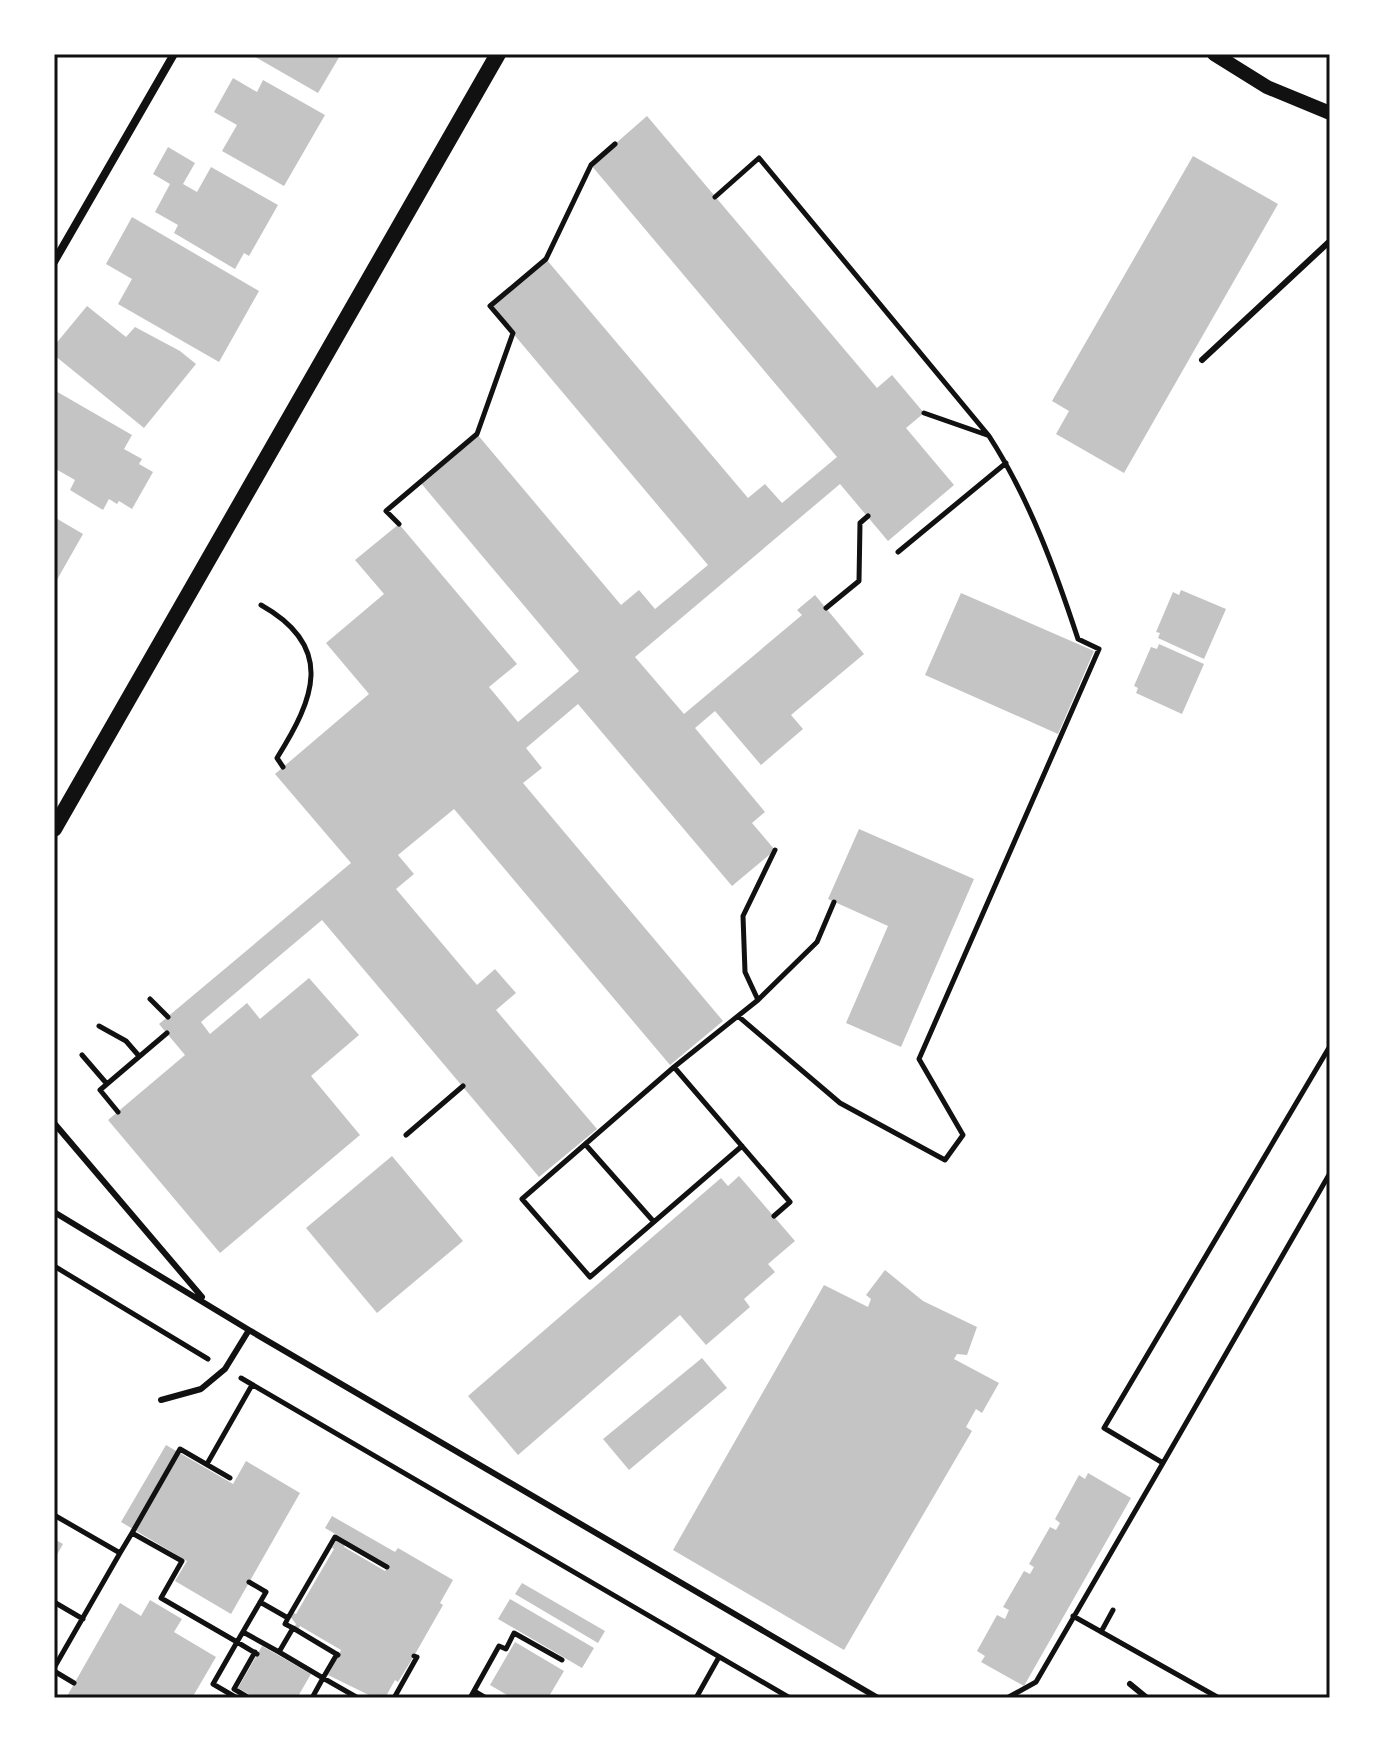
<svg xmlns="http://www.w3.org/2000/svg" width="1384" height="1752" font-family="Rubik,sans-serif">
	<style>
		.building { fill: #c4c4c4 }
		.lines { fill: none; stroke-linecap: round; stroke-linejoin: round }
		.path { stroke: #111; stroke-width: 5 }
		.service { stroke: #111; stroke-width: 6 }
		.minor { stroke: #111; stroke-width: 8 }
		.tertiary { stroke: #111; stroke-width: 14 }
		.secondary { stroke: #111; stroke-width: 16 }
		.neatline { fill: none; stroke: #111; stroke-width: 3 }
	</style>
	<rect width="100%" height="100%" fill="#fff"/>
	<!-- building -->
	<path class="building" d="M250,54h91l-23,39z
		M233,78l24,14 6,-12 62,35 -41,71 -62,-35 15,-26 -23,-13z
		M647,116l230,272 15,-13 32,38 -18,15 48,57 -66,56 -48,-57 -205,173 49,57 118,-99 -5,-5 18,-15 49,59 -73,61 12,14 -42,36 -46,-54 -20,17 70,84 -13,11 23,27 -43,36 -154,-182 -52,44 16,20 -19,15 200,238 -53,44 -216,-256 -56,46 16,19 -18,15 81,96 18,-16 21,24 -20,17 101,119 -58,48 -217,-257 -121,102 9,12 37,-31 13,16 49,-41 50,57 -48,41 49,59 -140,118 -112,-133 77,-65 -26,-31 192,-161 -76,-89 94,-80 -43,-51 58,-49 -29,-34 44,-36 118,140 -28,23 29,35 61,-51 -159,-189 57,-48 144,171 18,-15 16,19 53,-44 -218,-259 56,-47 202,239 17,-14 17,19 55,-46 -246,-292z
		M168,147l27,16 -12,21 14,8 14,-25 67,38 -29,51 -5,-3 -9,16 -61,-36 4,-8 -23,-13 15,-28 -17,-10z
		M1193,156l85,48 -154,269 -68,-39 13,-23 -17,-10z
		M132,217l127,74 -40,71 -101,-58 14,-25 -26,-15z
		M87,306l39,31 9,-10 45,24 16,13 -52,64 -90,-73v-9z
		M54,390l78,45 -8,14 18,10 -3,5 14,8 -21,37 -13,-8 -2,3 -8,-5 -6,11 -33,-20 5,-10 -21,-12z
		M54,517l29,17 -29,51z
		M1181,590l45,19 -22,50 -46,-21 2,-5 -4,-1 17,-40 6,3z
		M961,593l133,58 -36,83 -133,-59z
		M1159,644l45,20 -22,50 -46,-21 2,-5 -4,-2 17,-39 6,2z
		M859,829l115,50 -73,168 -55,-24 42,-97 -60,-27z
		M392,1156l71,85 -86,72 -71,-85z
		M739,1176l56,65 -27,23 7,8 -31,27 6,8 -44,38 -26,-30 -162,140 -50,-59 253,-218 7,8z
		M885,1270l38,31 54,26 -10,28 -10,-1 -3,5 45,24 -17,30 -6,-4 -10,18 6,4 -128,219 -171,-100 151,-265 44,22 3,-8 -5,-4z
		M702,1358l25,30 -98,82 -26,-31z
		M166,1445l67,39 13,-23 54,32 -69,121 -56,-33 12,-20 -66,-39z
		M1088,1473l43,25 -107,188 -43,-24 4,-6 -8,-5 20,-36 8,4 4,-9 -6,-3 21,-36 6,3 4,-7 -5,-3 21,-37 6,3 4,-7 -5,-4 24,-44 6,4z
		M332,1516l63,36 3,-4 55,32 -13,23 3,2 -29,51 -16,26 -3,-2 -10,18h-10l-47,-23 13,-25 -41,-24 -2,4 -4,-2 2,-4 -7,-9 3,-3 4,2 38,-65 -2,-1 5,-9 8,5 -1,3 41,24 4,-6 -64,-37z
		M54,1539l9,5 -9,16z
		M522,1583l83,48 -7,12 -83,-49z
		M510,1599l84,49 -12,20 -84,-49z
		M150,1600l32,19 -8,13 42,25 -24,41h-126l54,-95 21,13z
		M515,1642l49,29 -16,27h-36l-22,-13z
		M262,1646l49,28 -14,24h-42l-17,-10z"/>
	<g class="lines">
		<!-- path -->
		<path class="path" d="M715,197l44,-39 230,278c40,62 66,133 89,203l21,10 -180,410 44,76 -18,25 -105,-57 -102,-87
			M924,413l63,22
			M399,524l-13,-13 91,-77 36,-101 -23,-27 56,-47 45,-94 24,-21
			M898,552l108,-89
			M261,605c75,42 53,94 16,153l6,9
			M826,608l33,-27 1,-58 8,-7
			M150,999l18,18
			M758,1000l-13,-28 -2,-56 32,-66
			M99,1026l27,15 13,15
			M82,1055l25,29 60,-51
			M674,1067l116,135 -16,14
			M107,1084l-7,6 18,22
			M406,1135l57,-49
			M585,1144l69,78
			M742,1146l-152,131 -68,-78 152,-132 84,-67 59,-58 17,-40
			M54,1266l154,93
			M241,1378l549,320
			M1163,1463l167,-290
			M207,1464l45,-79
			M54,1515l66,38 12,-20 50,28 -21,37 76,44 29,-50 -17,-10
			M132,1533l48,-84 50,29
			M54,1602l29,17
			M260,1602l28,16 47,-81 52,30
			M1073,1616l146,82
			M288,1618l-3,6 8,4
			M243,1632l36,20 14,-24 45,27
			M1101,1632l12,-22
			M279,1652l44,26 14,-24
			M54,1668l66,-115
			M54,1671l20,12
			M474,1691l12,7
			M237,1698l-24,-14 24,-42 20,12
			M249,1698l-15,-9 21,-37
			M312,1698l11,-20 35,20
			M394,1698l23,-41 -3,-1
			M470,1698l29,-52 7,3 8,-16 48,27
			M696,1698l23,-41
			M1007,1698l29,-16 127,-219 -59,-35 226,-382"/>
		<!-- service -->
		<path class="service" d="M1202,360l128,-119
			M54,1123l148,174
			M54,1212l195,118 629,368
			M161,1400l40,-11 24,-20 24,-39
			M1130,1684l17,14"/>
		<!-- minor -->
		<path class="minor" d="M54,262l120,-208"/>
		<!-- tertiary -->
		<path class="tertiary" d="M1214,54l53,33 63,26"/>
		<!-- secondary -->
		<path class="secondary" d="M54,829l444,-775"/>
	</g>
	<!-- border -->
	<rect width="1384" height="1752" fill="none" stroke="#ffffff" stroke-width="112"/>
	<rect x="56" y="56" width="1272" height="1640" class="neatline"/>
</svg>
